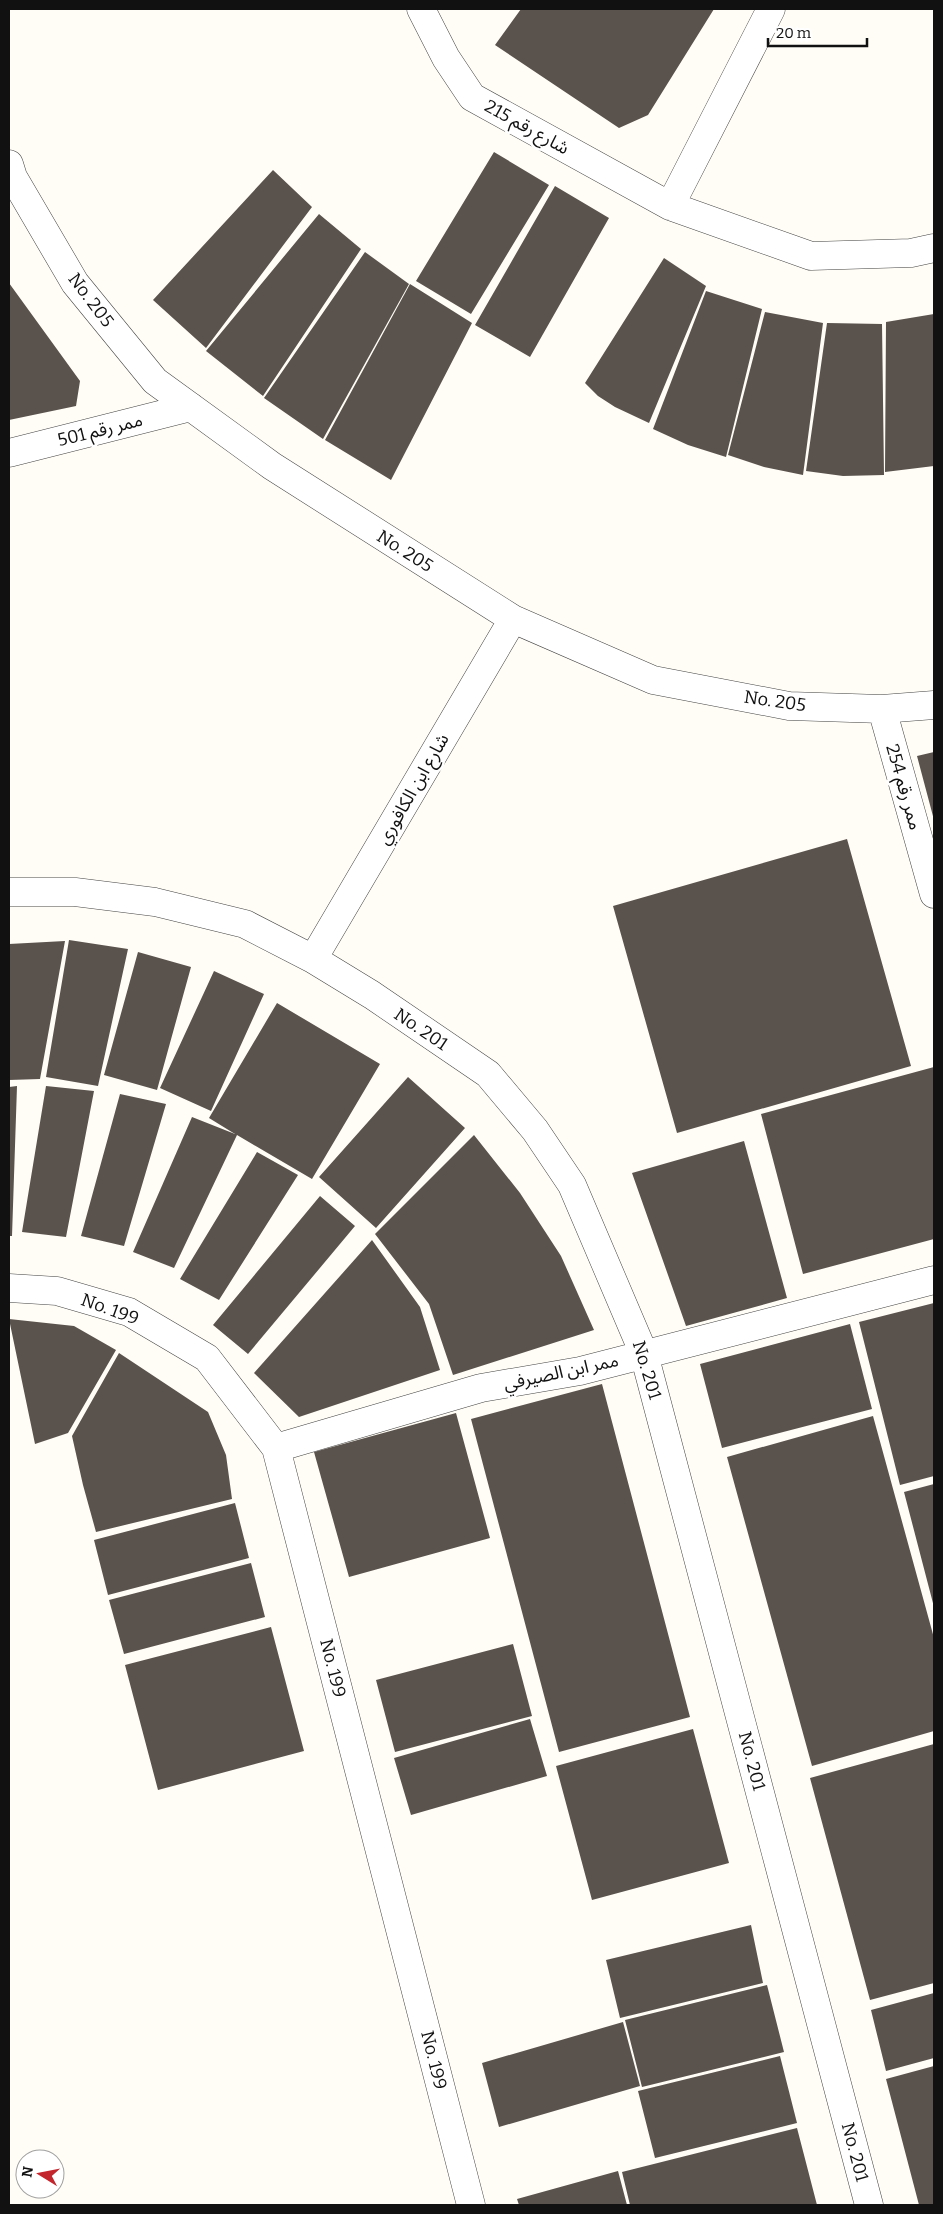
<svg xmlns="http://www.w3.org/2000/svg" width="943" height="2214" font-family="Bitter,'Noto Sans Arabic',serif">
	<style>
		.building { fill: #5a524d }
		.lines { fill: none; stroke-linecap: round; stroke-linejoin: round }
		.minor-casing { stroke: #444; stroke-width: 29 }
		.minor { stroke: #fff; stroke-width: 28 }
		.labels { text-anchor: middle; stroke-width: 5; stroke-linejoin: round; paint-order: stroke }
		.street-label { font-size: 18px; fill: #111; stroke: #fff }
	</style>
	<rect width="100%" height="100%" fill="#fffdf5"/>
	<!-- building -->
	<path class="building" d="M521,9h193l-66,106 -29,13 -124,-83z
		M494,152l55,33 -78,129 -55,-33z
		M273,170l39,37 -106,141 -53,-48z
		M555,186l54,32 -79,139 -55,-32z
		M319,214l42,35 -98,147 -57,-45z
		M365,252l44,32 -86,155 -59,-41z
		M664,258l42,28 -57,137 -34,-16 -17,-11 -13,-13z
		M9,283l71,98 -4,25 -67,14z
		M410,284l62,39 -81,157 -66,-40z
		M706,291l56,18 -36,148 -38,-12 -35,-16z
		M765,312l58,11 -20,152 -39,-8 -36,-12z
		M934,314v152l-49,6 1,-150z
		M827,323l55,1 2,151 -41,1 -37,-5z
		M934,752v68l-17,-64z
		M847,839l64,227 -234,67 -64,-227z
		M69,940l59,9 -30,137 -52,-9z
		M65,941l-25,138 -31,1v-136z
		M138,952l53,15 -34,123 -53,-15z
		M214,971l50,23 -53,117 -51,-23z
		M277,1003l103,61 -68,115 -75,-44 -63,133 -41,-16 59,-135 43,17 -26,-16z
		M934,1067v172l-131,35 -42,-160z
		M408,1077l57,51 -89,100 -57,-51z
		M17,1086l-5,150h-3v-149z
		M46,1086l48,5 -28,146 -44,-5z
		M120,1094l46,10 -42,142 -43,-10z
		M474,1135l46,58 41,63 33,74 -141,45 -24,-71 -54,-70z
		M744,1141l43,157 -101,28 -54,-153z
		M257,1152l41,23 -79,125 -39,-21z
		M320,1196l35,30 -107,128 -35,-29z
		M372,1240l48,67 20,63 -141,47 -45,-44z
		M934,1303v173l-34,9 -41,-163z
		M9,1319l65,7 42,24 -48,83 -33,11z
		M850,1324l22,85 -150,39 -22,-84z
		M119,1353l89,59 18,43 6,44 -136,33 -13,-47 -11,-49z
		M602,1384l88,333 -131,35 -88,-333z
		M456,1413l34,125 -141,39 -35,-125z
		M873,1416l61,222v93l-122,35 -85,-309z
		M934,1484v123l-30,-115z
		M235,1503l14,55 -141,37 -14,-55z
		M251,1563l14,54 -141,37 -15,-54z
		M271,1627l33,124 -146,39 -33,-125z
		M513,1644l19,72 -137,36 -19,-72z
		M530,1719l17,57 -136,39 -17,-57z
		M693,1729l36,134 -137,37 -36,-134z
		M934,1744v239l-64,17 -60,-222z
		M751,1925l12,58 -143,35 -14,-58z
		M767,1985l17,67 -142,35 -17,-67z
		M934,1993v65l-48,13 -15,-61z
		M623,2022l17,64 -141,41 -17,-64z
		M780,2056l17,67 -142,35 -17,-67z
		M934,2066v139h-15l-33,-126z
		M797,2128l20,77h-187l-8,-33z
		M618,2171l9,34h-108l-2,-6z"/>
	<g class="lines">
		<!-- minor casing -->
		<g class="minor-casing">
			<path id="minor" d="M421,9l25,49 26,39 198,109 141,50 100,-3 23,-5
				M9,164l4,13 62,106 80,98 117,85 241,153 140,61 136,26 93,3 52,-4
				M670,206l101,-197
				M9,453l182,-46
				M882,709l52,185
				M9,892h66l80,10 90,22 68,35 59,36 116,79 47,56 37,55 72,169 225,851
				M313,959l200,-340
				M9,1288l48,3 72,21 78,46 69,90 195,757
				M276,1448l205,-60 99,-17 354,-91"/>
		</g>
		<!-- minor -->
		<use href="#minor" class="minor"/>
	</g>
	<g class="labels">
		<!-- street labels -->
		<g class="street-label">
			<text transform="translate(527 127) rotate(29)" y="6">شارع رقم 215</text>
			<text transform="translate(91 300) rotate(53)" y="6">No. 205</text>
			<text transform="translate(100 430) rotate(-14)" y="6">ممر رقم 501</text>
			<text transform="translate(405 551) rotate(32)" y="6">No. 205</text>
			<text transform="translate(775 701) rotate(8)" y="6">No. 205</text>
			<text transform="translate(904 787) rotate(74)" y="6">ممر رقم 254</text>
			<text transform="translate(413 789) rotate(-60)" y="6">شارع ابن الكافوري</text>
			<text transform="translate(421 1029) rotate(34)" y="6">No. 201</text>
			<text transform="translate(110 1309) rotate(20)" y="6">No. 199</text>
			<text transform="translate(647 1370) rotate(73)" y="6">No. 201</text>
			<text transform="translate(561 1372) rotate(-12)" y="6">ممر ابن الصيرفي</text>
			<text transform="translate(333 1668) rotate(76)" y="6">No. 199</text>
			<text transform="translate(752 1761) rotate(75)" y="6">No. 201</text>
			<text transform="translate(434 2060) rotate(76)" y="6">No. 199</text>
			<text transform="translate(855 2152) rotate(75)" y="6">No. 201</text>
		</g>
	</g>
	<!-- border -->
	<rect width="943" height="2214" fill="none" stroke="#111111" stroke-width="20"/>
	<!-- north arrow -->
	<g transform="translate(40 2174) rotate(280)"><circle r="24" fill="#ffffff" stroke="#a0a0a0"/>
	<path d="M0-4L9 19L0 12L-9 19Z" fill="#c4262e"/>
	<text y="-8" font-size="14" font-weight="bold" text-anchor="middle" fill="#111111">N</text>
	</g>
	<!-- scale -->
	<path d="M768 38v8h99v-8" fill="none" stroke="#111111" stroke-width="2.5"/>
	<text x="776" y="38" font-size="15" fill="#111111" stroke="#ffffff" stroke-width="4" paint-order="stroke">20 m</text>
</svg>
